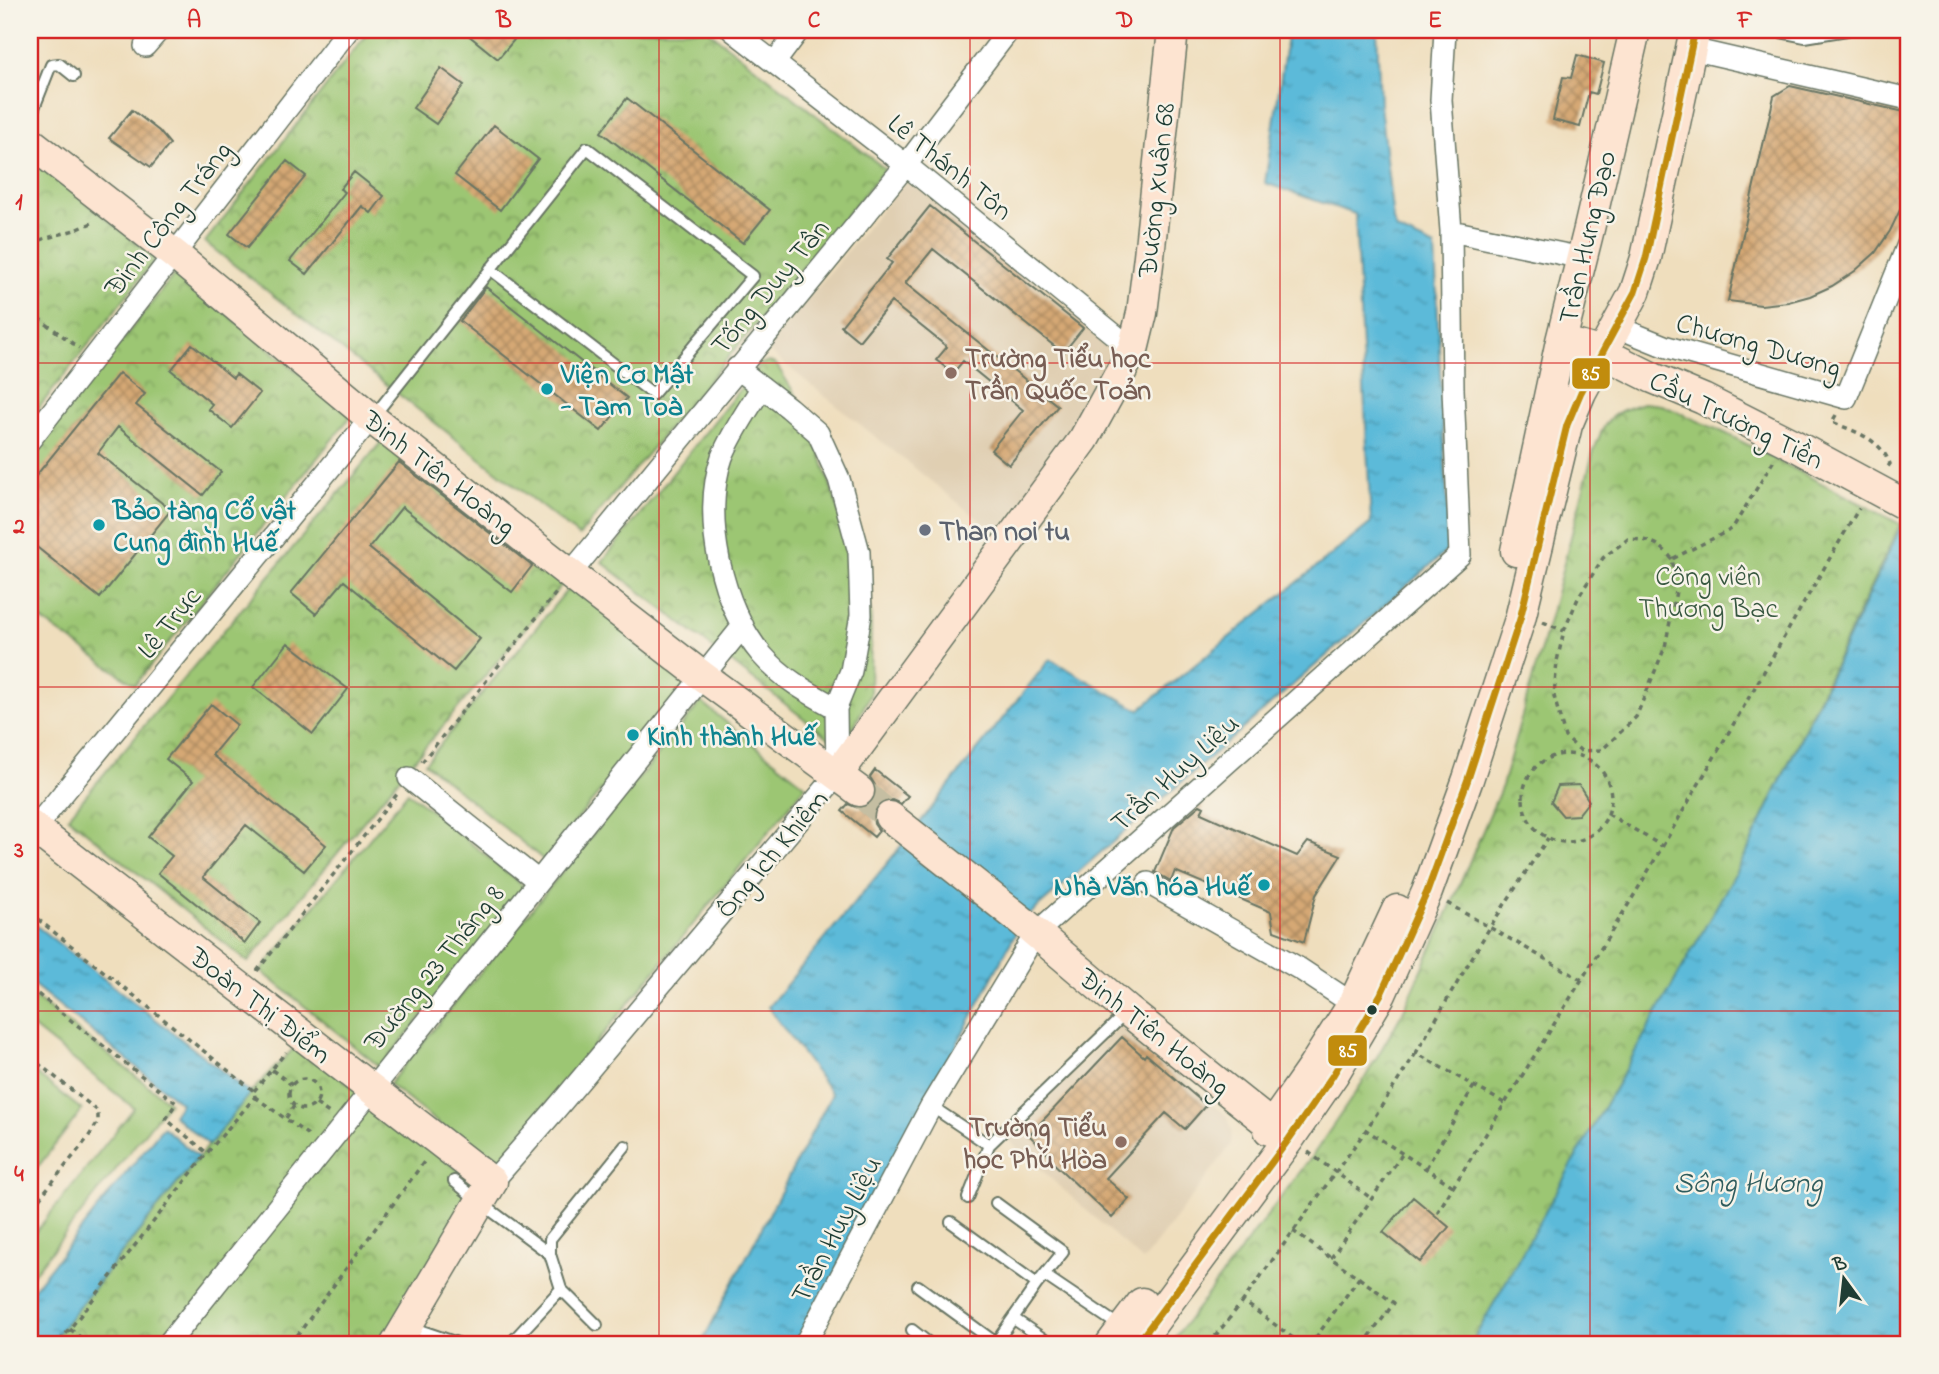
<svg xmlns="http://www.w3.org/2000/svg" width="1939" height="1374" font-family="'Indie Flower',sans-serif">
	<style>
		.built { fill: #e0cfb2 }
		.grass { fill: #9cc673; stroke: #5e8254; stroke-width: 2 }
		.park { fill: url(#park-crowns); stroke: #5e8254; stroke-width: 2 }
		.water { fill: url(#water-ripples); stroke: #3d7c86; stroke-width: 2 }
		.building { fill: url(#building-cross-hatch) }
		.lines { fill: none; stroke-linecap: round; stroke-linejoin: round }
		.secondary-tunnel { stroke: #c5bea2; stroke-width: 30; stroke-dasharray: 30 15; stroke-linecap: butt }
		.lane-casing { stroke: #687564; stroke-width: 14 }
		.street-casing { stroke: #687564; stroke-width: 24 }
		.secondary-casing { stroke: #687564; stroke-width: 33 }
		.path { stroke: #687564; stroke-width: 3.5; stroke-dasharray: 5 5; stroke-linecap: butt }
		.lane { stroke: #fff; stroke-width: 10 }
		.street { stroke: #fff; stroke-width: 21 }
		.secondary { stroke: #fde4d1; stroke-width: 30 }
		.secondary-bridge-casing { stroke: #687564; stroke-width: 33; stroke-linecap: butt }
		.secondary-bridge { stroke: #fde4d1; stroke-width: 30 }
		.bus-1-casing { stroke: #f7f3e8; stroke-width: 12 }
		.bus-1 { stroke: #c18c0d; stroke-width: 7 }
		.grid { fill: none; stroke: #d62828; stroke-width: 2; stroke-opacity: 0.55 }
		.education-dot { fill: #8d6e63; stroke: #f7f3e8; stroke-width: 2.5 }
		.culture-dot { fill: #0f9aa8; stroke: #f7f3e8; stroke-width: 2.5 }
		.worship-dot { fill: #6b7280; stroke: #f7f3e8; stroke-width: 2.5 }
		.bus-dot { fill: #1f3d34; stroke: #f7f3e8; stroke-width: 2.5 }
		.labels { text-anchor: middle; stroke-width: 5; stroke-linejoin: round; paint-order: stroke }
		.street-label { font-size: 28px; fill: #1f3d34; stroke: #f7f3e8 }
		.education-label { font-size: 28px; font-weight: bold; fill: #785e54; stroke: #f7f3e8; text-anchor: start }
		.culture-label { font-size: 28px; font-weight: bold; fill: #0d838f; stroke: #f7f3e8; text-anchor: start }
		.worship-label { font-size: 28px; font-weight: bold; fill: #5b616d; stroke: #f7f3e8; text-anchor: start }
		.park-label { font-size: 28px; fill: #385841; stroke: #f7f3e8 }
		.water-label { font-size: 30px; font-style: italic; fill: #2e5c5d; stroke: #f7f3e8 }
		.line-badge { stroke: #f7f3e8; stroke-width: 2.5 }
		.badge-label { font-size: 19px; text-anchor: middle; font-weight: bold; fill: #fff }
		.neatline { fill: none; stroke: #d62828; stroke-width: 2.5 }
		.grid-label { font-size: 23px; text-anchor: middle; font-weight: bold; fill: #d62828 }
	</style>
	<defs>
		<pattern id="park-crowns" width="20" height="18" patternUnits="userSpaceOnUse" patternTransform="scale(1.75)"><rect width="20" height="18" fill="#9cc673"/><path d="M2 6a3 3 0 1 1 6 0M12 15a3 3 0 1 1 6 0" fill="none" stroke="#7fa25f"/></pattern>
		<pattern id="water-ripples" width="26" height="14" patternUnits="userSpaceOnUse" patternTransform="scale(1.75)"><rect width="26" height="14" fill="#5bbad9"/><path d="M2 4q2-2 4 0t4 0M15 11q2-2 4 0t4 0" fill="none" stroke="#4b98b1"/></pattern>
		<pattern id="building-cross-hatch" width="8" height="8" patternUnits="userSpaceOnUse" patternTransform="scale(1.75)"><rect width="8" height="8" fill="#d5a874"/><path d="M0 0l8 8M0 8l8-8" fill="none" stroke="#ac8a60"/></pattern>
	</defs>
	<rect width="100%" height="100%" fill="#f7f3e8"/>
	<filter id="ink" filterUnits="userSpaceOnUse"><feTurbulence type="fractalNoise" baseFrequency=".0143" numOctaves="2"/><feDisplacementMap in="SourceGraphic" scale="14" xChannelSelector="R" yChannelSelector="G"/><feConvolveMatrix kernelMatrix="1 2 1 2 8 2 1 2 1" color-interpolation-filters="sRGB"/></filter>
	<filter id="wash" filterUnits="userSpaceOnUse"><feTurbulence type="fractalNoise" baseFrequency=".00686" numOctaves="4" result="noise"/><feDisplacementMap in="SourceGraphic" scale="28" xChannelSelector="R" yChannelSelector="G"/><feGaussianBlur stdDeviation="1.57" result="paint"/><feColorMatrix in="noise" values="0 0 0 0 0 0 0 0 0 0 0 0 0 0 0 0 0 1.4 0 .05"/><feComposite in="paint" operator="in"/></filter>
	<g filter="url(#wash)">
		<rect width="100%" height="100%" fill="#efdebd"/>
		<!-- built -->
		<path class="built" d="M908,178l211,172 -52,91 -70,93 -231,-185z
			M1121,1024l106,92 5,14 -1,15 -88,116 -136,-122z"/>
		<!-- grass -->
		<path class="grass" d="M572,584l119,97 -147,179 -119,-97z
			M701,702l105,84 -312,382 -105,-84z
			M408,792l119,97 -147,178 -119,-96z
			M30,994l139,108 -139,176v-39l104,-131 -104,-83z
			M30,1069l52,41 -52,67z"/>
		<!-- park -->
		<path class="park" d="M370,30h337l178,139 -306,367 -374,-294z
			M30,158l126,100 -126,161z
			M176,272l175,144 -216,269 -105,-73v-154z
			M769,362l7,2 32,51 63,198 -1,82 -19,37 -22,6 -227,-176 158,-198z
			M1643,403l19,2 63,28 175,91 -155,332 -274,488h-301l143,-189 49,-72 41,-71 48,-107 51,-119 46,-162 45,-171c13,-34 14,-39 50,-50z
			M388,434l177,147 -170,202 -147,179 -180,-145z
			M298,1044l183,144 -92,156h-340l201,-251z"/>
		<!-- water -->
		<path class="water" d="M1288,30h89l3,75 13,115 4,10 38,17 6,148 9,153 -428,373 -223,423h-98l131,-250 -64,-87 122,-147 160,-201 89,51 232,-187 -16,-309 -90,-31z
			M1909,511v833h-438l274,-488 153,-323z
			M30,921l220,172 -41,52 -36,-30 8,-12 -151,-121z
			M163,1127l35,30 -149,187h-19v-51z"/>
		<g id="blocks">
			<!-- building -->
			<path class="building" d="M462,30h39l13,10 -16,19z
				M1577,55l27,8 -8,31 -7,-2 -9,35 -27,-7 10,-43 8,1z
				M441,68l23,17 -28,39 -23,-16z
				M1790,86l119,27v56l-8,39 -11,23 -15,22 -20,18 -23,15 -22,10 -22,6 -27,3 -33,-4 46,-205z
				M627,98l143,112 -27,33 -142,-111z
				M132,110l27,21 11,13 -19,23 -42,-29z
				M494,125l44,34 -38,51 -45,-35z
				M287,161l19,15 -59,72 -18,-14z
				M354,172l30,24 -13,17 -9,-7 -55,68 -17,-13 55,-69 -5,-3z
				M930,206l153,122 -20,25 -130,-104 -28,34 153,123 -49,59 -18,-15 32,-40 -60,-49 -10,12 -17,-13 11,-13 -56,-45 -32,39 -18,-15 51,-63 -5,-4z
				M486,287l141,111 -26,33 -141,-110z
				M192,344l41,34 3,-4 24,19 -28,35 -24,-19 4,-5 -41,-34z
				M119,373l26,21 -9,11 85,67 -18,23 -85,-68 -20,26 73,57 -71,88 -67,-54 3,-4 -6,-5v-52z
				M399,462l133,104 -20,26 -110,-85 -33,41 111,91 -26,32 -110,-90 -28,33 -25,-21z
				M288,643l60,46 -35,45 -60,-47z
				M211,704l26,21 -25,30 114,90 -22,26 -58,-46 -43,52 57,46 -15,20 -87,-70 14,-17 -24,-19 45,-56 -27,-22z
				M875,770l33,26 -7,8 -9,-4 -8,1 -7,5 -4,9 1,9 5,7 -5,6 -32,-26 6,-7 10,4 9,-1 6,-5 3,-10 -1,-7 -5,-8z
				M1579,785l10,16 -11,14 -15,1 -12,-14 7,-16z
				M1200,805l4,2 -3,6 96,43 11,-14 33,13 -25,40 -12,47 -30,-11 -3,-19 -96,-41 -4,10 -16,-9 19,-45z
				M1122,1037l22,20 2,-3 60,51 -21,24 -19,-16 -60,65 23,21 -17,19 -63,-59 2,-2 -22,-22z
				M1413,1197l36,30 -29,35 -37,-30z"/>
		</g>
	</g>
	<g filter="url(#ink)">
		<use href="#blocks" fill-opacity="0" stroke="#687564" stroke-width="2"/>
		<g class="lines">
			<!-- secondary-tunnel -->
			<path class="secondary-tunnel" d="M859,791l31,26"/>
			<!-- lane casing -->
			<g class="lane-casing">
				<path id="lane" d="M1770,30l35,7 42,-7
					M30,118l21,-53 8,-1 15,12
					M373,417l214,-269 166,128 -100,118 -163,-125
					M931,1106l58,39
					M454,1181l27,22 69,51
					M968,1198l21,-53 137,-132
					M951,1222l86,62
					M1044,1275l77,52
					M918,1286l78,57
					M1014,1319l37,25
					M597,1325l-36,-36 -11,-35v-15l75,-93
					M410,1327l50,17
					M912,1330l18,14
					M510,1344l51,-55
					M995,1344l42,-60 26,-32 -67,-49"/>
			</g>
			<!-- street casing -->
			<g class="street-casing">
				<path id="street" d="M732,30l174,135 227,185
					M145,46l14,-16
					M1691,49l218,50
					M775,62l24,-32
					M1451,231l131,27
					M1617,327l47,19 182,52 63,-156
					M762,387c-14,23 -30,45 -40,70 -21,59 0,152 40,198 21,24 47,38 74,53
					M30,440l318,-410
					M570,574l336,-409 103,-135
					M409,778l129,103
					M34,829l337,-411
					M1148,883l152,86 53,35
					M492,1182l64,-73 281,-334 -1,-67 15,-37 10,-56 -2,-63 -20,-73 -21,-46 -29,-25 -52,-40
					M168,1344l575,-718
					M805,1344l126,-238 105,-173 424,-378 -7,-166 -2,-158 -10,-131 4,-70"/>
			</g>
			<!-- secondary casing -->
			<g class="secondary-casing">
				<path id="secondary" d="M30,142l145,113 196,163 199,156 132,102 157,115
					M1561,341l42,12 50,25 50,21 91,46
					M1516,551l45,-210 27,-108 47,-203
					M837,775l247,-336 49,-89 9,-37 7,-57 24,-226
					M890,817l132,104 106,90 159,127
					M30,825l462,357 -96,162
					M1269,1130l44,-63 40,-63 44,-94
					M1111,1344l31,-41
					M1137,1344l152,-205 44,-64 48,-81 46,-102 41,-113 52,-160 47,-194 14,-33 54,-100 11,-34 49,-228"/>
			</g>
			<!-- path -->
			<path class="path" d="M30,243l48,-14 16,-7
				M30,312l49,36
				M1836,415l-4,7c23,10 48,16 58,42l-5,6
				M1672,559c-14,-18 -22,-19 -44,-20l-25,19 -24,38 -15,35 -7,30 -3,35 11,41 16,14 21,-1 34,-33 29,-70 12,-61 -5,-27 60,-30 42,-69
				M1543,622l21,9
				M1523 798a44 44 0 1 1 88 0a44 44 0 1 1-88 0Z
				M422,762l134,-169
				M1608,814l54,32
				M1447,903l135,77
				M30,913l224,178 1,6 -48,56 -149,191
				M257,971l141,-178
				M30,988l146,115 -10,16 41,34
				M1416,1053l-50,77 87,56
				M30,1057l68,54v11l-11,17 -57,71
				M272,1070l20,15
				M289 1094a15 15 0 1 1 30 0a15 15 0 1 1-30 0Z
				M254,1091l32,-39
				M255,1097l56,40
				M1504,1103l-88,-50 74,-126 58,-89
				M316,1104l13,9
				M286,1118l8,-12
				M1308,1152l64,47
				M1426,1168l48,-82
				M1437,1213l199,-321 223,-384
				M1293,1231l66,47 -48,66
				M1331,1258l72,-105
				M1359,1278l35,25 -30,41
				M70,1329l19,15
				M291,1344l135,-185
				M1209,1344l34,-43
				M1301,1344l-58,-43 123,-171"/>
			<!-- lane -->
			<use href="#lane" class="lane"/>
			<!-- street -->
			<use href="#street" class="street"/>
			<!-- secondary -->
			<use href="#secondary" class="secondary"/>
			<!-- secondary-bridge casing -->
			<g class="secondary-bridge-casing">
				<path id="secondary-bridge" d="M1794,445l115,62"/>
			</g>
			<!-- secondary-bridge -->
			<use href="#secondary-bridge" class="secondary-bridge"/>
			<!-- bus-1 casing -->
			<g class="bus-1-casing">
				<path id="bus-1" d="M1137,1344l152,-205 44,-64 48,-81 46,-102 41,-113 52,-160 47,-194 14,-33 54,-100 11,-34 49,-228"/>
			</g>
			<!-- bus-1 -->
			<use href="#bus-1" class="bus-1"/>
		</g>
	</g>
	<!-- grid -->
	<path class="grid" d="M349,30v1314M659,30v1314M970,30v1314M1280,30v1314M1590,30v1314M30,363h1879M30,687h1879M30,1011h1879"/>
	<!-- markers -->
	<g class="education-dot">
		<circle cx="951" cy="373" r="7"/>
		<circle cx="1121" cy="1142" r="7"/>
	</g>
	<g class="culture-dot">
		<circle cx="547" cy="389" r="7"/>
		<circle cx="99" cy="525" r="7"/>
		<circle cx="633" cy="735" r="7"/>
		<circle cx="1264" cy="885" r="7"/>
	</g>
	<circle class="worship-dot" cx="925" cy="530" r="7"/>
	<circle class="bus-dot" cx="1372" cy="1010" r="6"/>
	<g class="labels">
		<!-- street labels -->
		<g class="street-label">
			<text transform="translate(951 166) rotate(39)" y="10">Lê Thánh Tôn</text>
			<text transform="translate(1155 190) rotate(-84)" y="10">Đường Xuân 68</text>
			<text transform="translate(167 218) rotate(-52)" y="10">Đinh Công Tráng</text>
			<text transform="translate(1586 237) rotate(-77)" y="10">Trần Hưng Đạo</text>
			<text transform="translate(769 286) rotate(-50)" y="10">Tống Duy Tân</text>
			<text transform="translate(1759 344) rotate(16)" y="10">Chương Dương</text>
			<text transform="translate(1737 419) rotate(26)" y="10">Cầu Trường Tiền</text>
			<text transform="translate(440 472) rotate(38)" y="10">Đinh Tiên Hoàng</text>
			<text transform="translate(168 622) rotate(-51)" y="10">Lê Trực</text>
			<text transform="translate(1174 772) rotate(-42)" y="10">Trần Huy Liệu</text>
			<text transform="translate(771 853) rotate(-50)" y="10">Ông Ích Khiêm</text>
			<text transform="translate(433 967) rotate(-51)" y="10">Đường 23 Tháng 8</text>
			<text transform="translate(261 1004) rotate(38)" y="10">Đoàn Thị Điểm</text>
			<text transform="translate(1155 1031) rotate(39)" y="10">Đinh Tiên Hoàng</text>
			<text transform="translate(835 1229) rotate(-62)" y="10">Trần Huy Liệu</text>
		</g>
		<!-- education labels -->
		<g class="education-label">
			<text x="965" y="367">Trường Tiểu học<tspan x="965" dy="32">Trần Quốc Toản</tspan></text>
			<text x="1107" y="1136" text-anchor="end">Trường Tiểu<tspan x="1107" dy="32">học Phú Hòa</tspan></text>
		</g>
		<!-- culture labels -->
		<g class="culture-label">
			<text x="561" y="383">Viện Cơ Mật<tspan x="561" dy="32">- Tam Toà</tspan></text>
			<text x="113" y="519">Bảo tàng Cổ vật<tspan x="113" dy="32">Cung đình Huế</tspan></text>
			<text x="647" y="745">Kinh thành Huế</text>
			<text x="1250" y="895" text-anchor="end">Nhà Văn hóa Huế</text>
		</g>
		<!-- worship labels -->
		<g class="worship-label">
			<text x="939" y="540">Than noi tu</text>
		</g>
		<!-- park labels -->
		<g class="park-label">
			<text x="1708" y="585">Công viên<tspan x="1708" dy="32">Thương Bạc</tspan></text>
		</g>
		<!-- water labels -->
		<g class="water-label">
			<text x="1748" y="1192">Sông Hương</text>
		</g>
	</g>
	<g class="line-badge">
		<rect x="1571" y="357" width="40" height="33" rx="7" fill="#c18c0d"/>
		<rect x="1327" y="1034" width="41" height="33" rx="7" fill="#c18c0d"/>
	</g>
	<g class="badge-label">
		<text x="1591" y="380">85</text>
		<text x="1348" y="1057">85</text>
	</g>
	<!-- margin -->
	<rect width="1939" height="1374" fill="none" stroke="#f7f3e8" stroke-width="77"/>
	<!-- north arrow -->
	<g transform="translate(1844 1279) rotate(345)" stroke="#f7f3e8" stroke-width="5" paint-order="stroke">
	<path d="M0-5L12 26L0 18L-12 26Z" fill="#1f3d34"/>
	<text y="-10" font-size="19" font-weight="bold" text-anchor="middle" fill="#1f3d34">B</text>
	</g>
	<rect x="38" y="38" width="1862" height="1298" class="neatline"/>
	<g class="grid-label">
		<text x="194" y="27">A</text>
		<text x="504" y="27">B</text>
		<text x="814" y="27">C</text>
		<text x="1125" y="27">D</text>
		<text x="1435" y="27">E</text>
		<text x="1745" y="27">F</text>
		<text x="19" y="209">1</text>
		<text x="19" y="533">2</text>
		<text x="19" y="857">3</text>
		<text x="19" y="1181">4</text>
	</g>
</svg>
